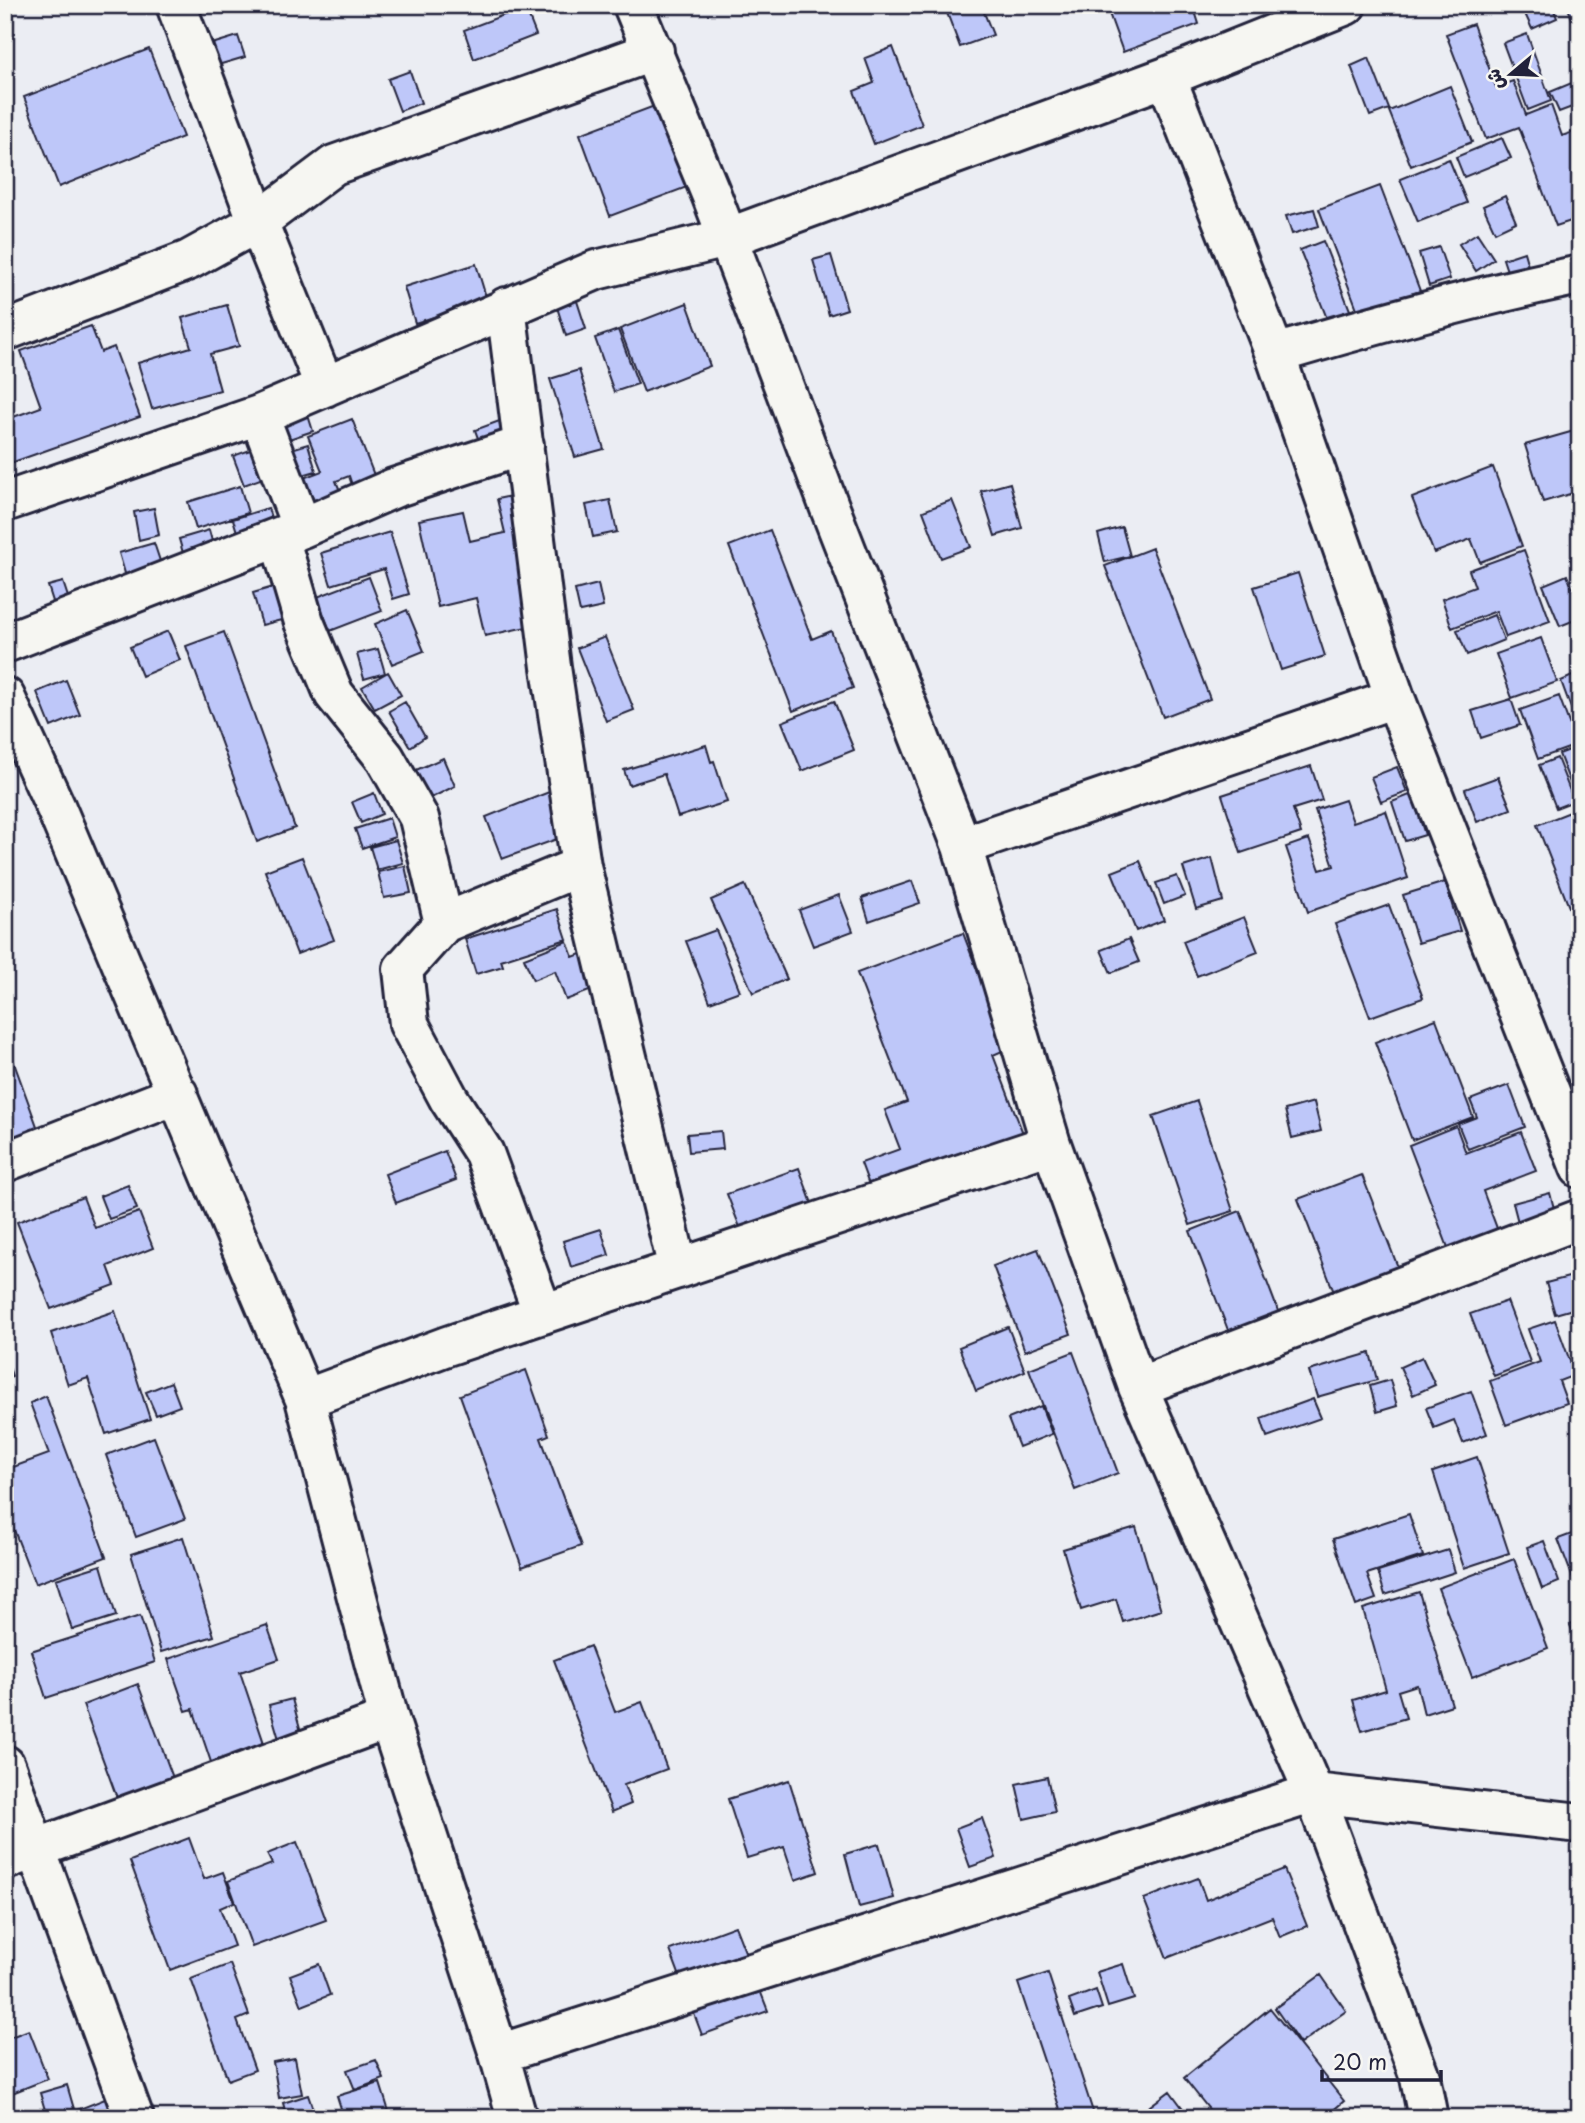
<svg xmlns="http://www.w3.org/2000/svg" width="1585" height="2123" font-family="'Playpen Sans','Playpen Sans Arabic',sans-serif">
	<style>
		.building { fill: #bec7f9; stroke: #22223b; stroke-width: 2 }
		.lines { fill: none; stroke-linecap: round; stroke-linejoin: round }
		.minor-casing { stroke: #22223b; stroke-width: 44 }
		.minor { stroke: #f6f6f2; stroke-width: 38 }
	</style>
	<rect width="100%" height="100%" fill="#ebedf3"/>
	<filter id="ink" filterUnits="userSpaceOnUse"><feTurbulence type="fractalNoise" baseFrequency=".0143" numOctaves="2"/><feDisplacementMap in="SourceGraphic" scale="14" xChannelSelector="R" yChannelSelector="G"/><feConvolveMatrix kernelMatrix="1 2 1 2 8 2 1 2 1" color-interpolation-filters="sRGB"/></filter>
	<g filter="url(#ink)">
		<!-- building -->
		<path class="building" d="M944,5h37l12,30 -33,12z
			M1106,5h87l6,19 -76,28z
			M1521,5h31l5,13 -25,11z
			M1567,5h13v35z
			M525,7l11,28 -62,24 -10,-29z
			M1473,24l23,63 17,-6 13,34 25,-10 11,31 14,-5 4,10v77l-24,8 -37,-99 -33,12 -40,-105z
			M1527,34l24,67 -23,9 -25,-67z
			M238,36l7,21 -27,8 -6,-21z
			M893,47l29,78 -48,19 -20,-53 20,-8 -9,-25z
			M149,49l34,88 -124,50 -35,-90z
			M1369,58l20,51 -19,7 -19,-50z
			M410,71l11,32 -21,8 -12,-32z
			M1574,82l6,14v8l-21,8 -9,-20z
			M1450,86l22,56 -61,24 -22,-55z
			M657,105l30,82 -77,29 -30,-82z
			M1502,138l9,20 -47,19 -8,-20z
			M1449,159l18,44 -49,19 -18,-43z
			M1380,186l40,105 -61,23 -40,-105z
			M1505,196l11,26 -21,10 -12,-26z
			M1314,209l5,17 -27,8 -6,-18z
			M1477,233l17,26 -18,12 -17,-27z
			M1323,241l30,77 -23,8 -30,-76z
			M1439,247l11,32 -21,7 -10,-33z
			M1524,252l8,28 -20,6 -9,-27z
			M831,255l16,54 -18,6 -16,-55z
			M476,264l11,36 -72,23 -11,-36z
			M576,298l10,31 -20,7 -10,-32z
			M687,303l23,63 -66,26 -24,-63z
			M227,305l12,41 -29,8 10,36 -68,19 -14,-46 53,-16 -9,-29z
			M91,326l10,26 13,-5 26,70 -135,48v-45l36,-13 -20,-56z
			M618,330l20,54 -24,8 -19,-54z
			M579,370l25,79 -29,8 -25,-78z
			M306,409l7,22 -27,9 -7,-22z
			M352,419l27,69 -23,9 -7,-21 -13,5 9,22 -41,16 -14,-36 32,-12 -14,-35z
			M502,420l11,29 -27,11 -11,-30z
			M1574,431l6,17v43l-37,11 -18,-57z
			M308,444l8,27 -27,8 -8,-27z
			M253,449l10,29 -19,7 -11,-29z
			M1493,467l29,79 -42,16 -9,-23 -37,14 -22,-55z
			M1010,483l12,45 -27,8 -14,-45z
			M240,486l8,27 -52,16 -8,-27z
			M525,493l29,128 -69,15 -9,-38 -38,9 -19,-87 44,-9 7,30 35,-8 -8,-34z
			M610,500l7,32 -24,5 -7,-32z
			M952,500l19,47 -30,11 -18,-47z
			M154,508l5,27 -20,5 -5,-28z
			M268,508l8,26 -35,11 -8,-26z
			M1122,527l8,29 -25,6 -7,-28z
			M209,530l6,22 -30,8 -6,-21z
			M770,530l42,109 19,-8 22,57 -60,23 -64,-165z
			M390,532l19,62 -16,5 -9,-30 -53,16 -10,-32z
			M154,543l11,33 -36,11 -10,-34z
			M1152,548l58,151 -47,18 -58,-151z
			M1524,550l26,71 -44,16 -10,-26 -44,17 -10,-29 33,-12 -6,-17z
			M1580,556v27l-9,-23z
			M1298,573l27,83 -44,14 -27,-83z
			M1567,575l13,31v12l-20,8 -17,-41z
			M369,577l13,34 -52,20 -13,-34z
			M63,582l9,27 -15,5 -9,-28z
			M598,584l5,23 -23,5 -5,-22z
			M280,585l9,33 -27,7 -9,-32z
			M407,610l17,41 -32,13 -17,-40z
			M1494,615l10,25 -37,15 -10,-25z
			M168,631l12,29 -38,16 -12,-29z
			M224,632l71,196 -38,14 -71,-196z
			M605,637l29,73 -28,11 -29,-73z
			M1541,638l16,44 -45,16 -16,-44z
			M378,649l7,24 -21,6 -7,-25z
			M388,672l13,23 -26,14 -13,-22z
			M1579,673l1,35 -8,3 -11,-30z
			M66,680l14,35 -29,12 -14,-35z
			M1559,696l18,49 -39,14 -18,-49z
			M1511,699l9,26 -39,13 -9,-27z
			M834,701l20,49 -52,21 -20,-49z
			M405,702l20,35 -15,10 -21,-36z
			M706,745l5,17 3,-1 13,41 -49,15 -14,-43 -35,11 -5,-15z
			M1580,746v54l-3,1 -18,-47z
			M443,758l12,28 -34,17 -14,-29z
			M1557,758l17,43 -18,7 -17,-43z
			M1311,766l11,34 -29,9 8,24 -60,20 -19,-58z
			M1397,767l10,25 -26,10 -10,-25z
			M1498,777l13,32 -34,13 -12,-33z
			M554,790l17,44 -69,25 -16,-42z
			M374,793l8,21 -21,9 -9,-21z
			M1412,794l13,41 -20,6 -13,-39z
			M1345,800l8,22 33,-11 22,67 -100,34 -22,-65 23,-8 11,31 14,-4 -19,-56z
			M1580,808v115l-4,2 -39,-100z
			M389,818l6,19 -33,11 -7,-19z
			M396,840l7,23 -26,7 -7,-23z
			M302,857l32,83 -37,14 -32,-83z
			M1212,858l11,43 -27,8 -13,-42z
			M1140,861l24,59 -28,11 -24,-59z
			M405,866l6,27 -27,5 -6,-26z
			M1177,876l8,20 -21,8 -8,-21z
			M912,881l8,22 -51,18 -7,-23z
			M1445,882l15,49 -42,12 -15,-48z
			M745,885l42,94 -34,14 -42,-93z
			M839,895l14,36 -40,15 -14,-36z
			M1389,905l34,93 -53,19 -35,-93z
			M557,909l10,30 -66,21 2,6 -27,8 -11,-35z
			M1244,917l14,35 -61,24 -14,-35z
			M716,930l24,61 -30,11 -24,-61z
			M963,933l44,116 -14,6 34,89 -152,57 -14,-38 39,-14 -15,-39 22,-8 -50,-129z
			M1129,939l10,23 -28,11 -10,-23z
			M567,941l6,16 31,-12 14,35 -52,20 -11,-29 -22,9 -9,-22z
			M1436,1019l37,98 -61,23 -37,-98z
			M10,1052l32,88 -37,14v-101z
			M1509,1085l16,42 -57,22 -10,-25 19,-7 -7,-17z
			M1197,1101l36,110 -43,14 -37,-109z
			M1314,1102l7,29 -29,7 -7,-28z
			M1456,1126l10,27 55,-21 15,39 -53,20 18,48 -49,19 -43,-113z
			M721,1131l2,18 -34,3 -2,-18z
			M445,1151l11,29 -60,23 -11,-29z
			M799,1168l15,41 -71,26 -16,-41z
			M1362,1175l39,100 -64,25 -39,-101z
			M128,1185l9,24 -28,10 -9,-23z
			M1550,1193l7,27 -37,10 -7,-27z
			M83,1197l12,31 44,-16 14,36 -45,18 7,19 -64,24 -34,-87z
			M1240,1211l43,113 -50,19 -43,-112z
			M601,1229l8,26 -38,12 -8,-26z
			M1038,1249l33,85 -46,17 -32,-85z
			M1580,1274v33l-25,7 -9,-31z
			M1507,1301l23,61 -36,14 -24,-62z
			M115,1311l35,108 -44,15 -18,-56 -20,7 -17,-52z
			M1555,1320l20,55 -16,6 8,22 -61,22 -16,-44 50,-19 -12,-33z
			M1008,1327l17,44 -49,20 -17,-44z
			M1073,1352l45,121 -43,17 -46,-121z
			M1370,1353l7,27 -60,17 -8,-26z
			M5,1356l7,20 -7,3z
			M1422,1357l13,28 -22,10 -13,-28z
			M526,1370l23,65 -8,3 40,108 -59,21 -62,-172z
			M1390,1380l7,26 -20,6 -7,-26z
			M171,1382l9,24 -24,9 -10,-23z
			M1471,1391l16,43 -24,9 -9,-23 -20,8 -8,-20z
			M46,1396l60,161 -71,27 -30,-77v-37l44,-16 -19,-51z
			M1313,1399l8,19 -54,19 -6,-19z
			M1041,1406l11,28 -33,13 -11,-28z
			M154,1437l31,82 -49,18 -30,-82z
			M1477,1457l32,96 -45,15 -31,-96z
			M1409,1514l14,42 -56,18 9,25 -20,7 -23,-67z
			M1136,1527l25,83 -38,12 -7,-23 -35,11 -18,-61z
			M1580,1531v66l-22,-58z
			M183,1537l31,99 -53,16 -30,-98z
			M1544,1541l15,41 -17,7 -15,-42z
			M1448,1550l7,22 -70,23 -7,-23z
			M1514,1559l34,89 -76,29 -34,-89z
			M101,1565l15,51 -44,14 -16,-51z
			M1419,1592l33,113 -28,9 -7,-29 -19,6 8,27 -44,13 -9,-31 33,-10 -23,-81z
			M140,1616l15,46 -109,36 -15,-47z
			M1580,1621v29l-10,-25z
			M267,1625l12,34 -39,13 27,80 -53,19 -21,-62 -7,2 -18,-52z
			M590,1646l25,66 27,-10 25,67 -43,16 7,19 -19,8 -58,-152z
			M138,1684l38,102 -56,20 -37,-101z
			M292,1699l11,40 -22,7 -12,-41z
			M1047,1777l8,35 -31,7 -8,-35z
			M789,1780l29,92 -23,8 -11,-33 -37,11 -19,-59z
			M982,1818l14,40 -26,9 -14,-39z
			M189,1838l15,41 19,-7 11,30 -14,6 14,38 -64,24 -40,-109z
			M297,1842l29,78 -74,27 -24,-66 44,-17 -5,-10z
			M879,1844l15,54 -35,9 -14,-53z
			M1284,1869l23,57 -27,11 -8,-20 -105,41 -23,-59 54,-21 8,22z
			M735,1926l33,85 -66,24 -32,-85z
			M230,1964l19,51 -12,5 18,50 -27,10 -37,-101z
			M319,1964l11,31 -28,11 -12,-31z
			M1123,1964l11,35 -26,8 -11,-35z
			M1048,1973l46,142 -9,3h-22l-45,-135z
			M1321,1975l25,36 -46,33 -25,-36z
			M1096,1990l6,18 -27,9 -6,-17z
			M1270,2008l74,93 -20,17h-108l-32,-40z
			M29,2030l19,49 -41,16 -2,-56z
			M295,2058l7,36 -23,4 -6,-36z
			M376,2060l8,19 -29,11 -8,-20z
			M380,2083l11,35h-47l-7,-22z
			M67,2085l7,24 -27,8 -7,-24z
			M1170,2091l20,27h-56z
			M308,2095l8,23h-29l-4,-15z
			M110,2097l8,21h-58l-1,-1z"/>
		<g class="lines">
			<!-- minor casing -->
			<g class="minor-casing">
				<path id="minor" d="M176,5l82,217 67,165
					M633,5l78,189 120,317 131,335 89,298 87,243 176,406 106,284 8,41
					M1166,77l109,277 120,344 185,470
					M506,307l45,360 30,199 97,403
					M5,331l184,-71 69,-38 76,-57 320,-114
					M1275,354c101,-30 202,-58 305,-79
					M259,415l43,113
					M5,502l254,-87 337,-145 131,-32 439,-161 180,-72
					M279,537l25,85 30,72 51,64 34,60 25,105
					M5,643l297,-115 92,-40 130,-43
					M5,697l51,111 249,591 84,320 110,335 18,64
					M962,846l433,-148
					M5,1162l173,-68
					M543,1314l-59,-161 -35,-54 -40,-75 -6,-55 41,-46 137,-57
					M1138,1387l442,-168
					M305,1399l142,-53 604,-202
					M5,1765l129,353
					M5,1860l384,-141
					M499,2054l815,-261 266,30"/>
			</g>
			<!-- minor -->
			<use href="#minor" class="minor"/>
		</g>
	</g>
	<!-- margin -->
	<rect width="1585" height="2123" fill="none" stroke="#f6f6f2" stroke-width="28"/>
	<rect x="14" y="14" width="1557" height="2095" fill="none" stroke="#22223b" stroke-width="2.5" filter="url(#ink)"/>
	<!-- north arrow -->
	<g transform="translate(1511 74) rotate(251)" stroke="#f6f6f2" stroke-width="5" paint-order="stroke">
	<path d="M0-5L12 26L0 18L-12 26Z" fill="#22223b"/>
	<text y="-10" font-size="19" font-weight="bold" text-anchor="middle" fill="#22223b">ش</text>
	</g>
	<!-- scale -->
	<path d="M1322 2070v10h119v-10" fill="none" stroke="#22223b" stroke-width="3.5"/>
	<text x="1333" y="2070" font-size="21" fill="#22223b" stroke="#f6f6f2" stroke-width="5" paint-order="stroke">20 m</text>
</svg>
